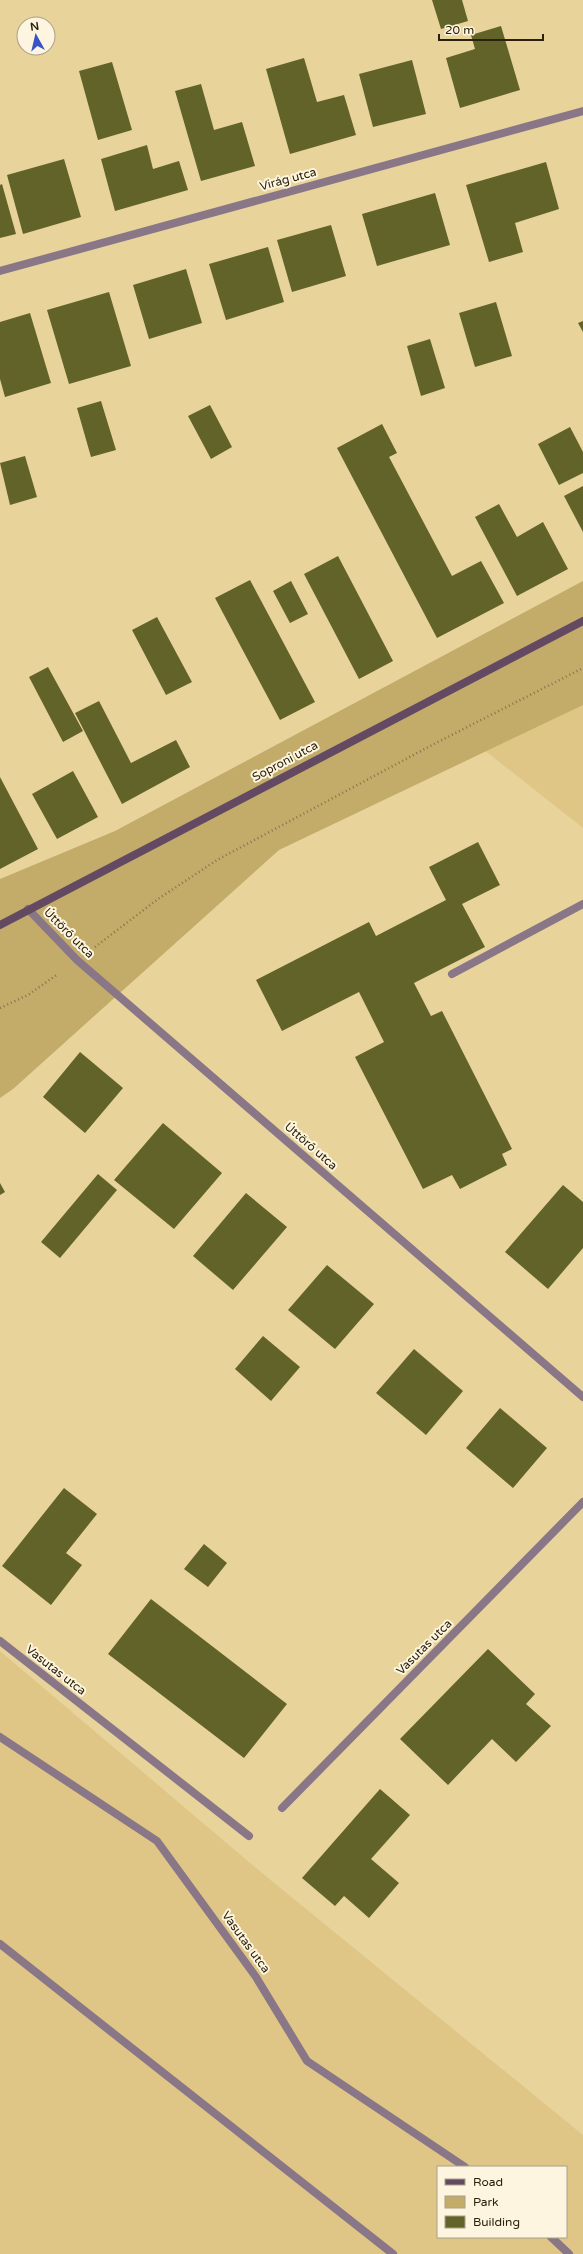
<svg xmlns="http://www.w3.org/2000/svg" width="583" height="2254" font-family="'Varela Round',sans-serif">
	<style>
		.built { fill: #dfc687; fill-rule: evenodd }
		.green { fill: #c3ab6a }
		.building { fill: #626328 }
		.lines { fill: none; stroke-linecap: round; stroke-linejoin: round }
		.path { stroke: #83754e; stroke-width: 2.5; stroke-dasharray: 1 3; stroke-linecap: butt }
		.lane { stroke: #897687; stroke-width: 8 }
		.street { stroke: #897687; stroke-width: 8 }
		.secondary { stroke: #644962; stroke-width: 8 }
		.labels { text-anchor: middle; stroke-width: 4; stroke-linejoin: round; paint-order: stroke }
		.street-label { font-size: 12px; fill: #29210a; stroke: #fdf5df }
	</style>
	<rect width="100%" height="100%" fill="#e8d39b"/>
	<!-- built -->
	<path class="built" d="M583,682v146l-109,-86z
		M0,1651l262,222 321,262v119h-583zM438,2167h128v70h-128z"/>
	<!-- green -->
	<path class="green" d="M583,581v124l-304,145 -266,239 -13,9v-219l115,-48z"/>
	<!-- building -->
	<path class="building" d="M432,0h30l6,21 -27,8z
		M501,26l19,64 -60,18 -14,-50 29,-9 -4,-14z
		M304,58l13,44 27,-7 12,40 -66,19 -24,-85z
		M412,60l14,54 -53,13 -14,-53z
		M112,62l20,68 -34,10 -19,-69z
		M201,84l13,46 28,-8 13,44 -54,15 -26,-90z
		M147,145l6,24 26,-8 9,29 -73,21 -14,-52z
		M64,159l17,58 -58,17 -16,-59z
		M546,162l13,47 -44,14 8,29 -34,10 -23,-77z
		M2,184l14,50 -16,4v-53z
		M435,193l15,52 -73,21 -15,-52z
		M331,225l15,51 -54,16 -15,-52z
		M268,247l16,55 -58,18 -17,-56z
		M186,269l16,54 -53,16 -16,-54z
		M109,292l22,74 -62,18 -22,-74z
		M496,302l16,54 -37,11 -16,-54z
		M30,313l21,70 -46,14 -5,-18v-57z
		M583,321v11l-5,-9z
		M430,339l15,49 -24,8 -14,-50z
		M101,401l15,49 -25,7 -14,-49z
		M210,405l22,42 -21,12 -23,-43z
		M382,424l15,29 -8,4 63,119 29,-15 23,42 -67,35 -100,-190z
		M570,427l13,25v21l-24,12 -21,-41z
		M25,456l12,41 -27,8 -10,-42z
		M583,486v46l-19,-36z
		M499,504l18,33 26,-15 25,47 -51,27 -42,-79z
		M338,556l55,105 -34,18 -55,-105z
		M250,580l65,122 -35,18 -65,-122z
		M291,581l17,33 -18,9 -17,-32z
		M157,617l35,65 -26,13 -34,-65z
		M48,667l35,64 -20,11 -34,-65z
		M99,701l32,62 45,-23 14,27 -68,37 -47,-91z
		M73,771l25,46 -41,22 -25,-45z
		M0,777l38,72 -38,20z
		M478,842l22,43 -38,19 23,43 -71,36 17,33 11,-5 70,138 -10,5 5,11 -47,24 -8,-14 -29,14 -68,-132 29,-15 -25,-50 -77,39 -26,-51 113,-58 7,14 70,-36 -17,-33z
		M80,1052l43,36 -38,45 -42,-36z
		M163,1123l59,50 -48,56 -60,-49z
		M98,1174l19,16 -57,68 -19,-16z
		M0,1183l5,9 -5,3z
		M563,1185l20,17v46l-35,41 -43,-37z
		M246,1193l41,34 -54,63 -40,-34z
		M327,1265l47,39 -39,45 -47,-39z
		M263,1336l37,31 -29,34 -36,-32z
		M414,1349l49,42 -37,44 -50,-42z
		M500,1408l47,40 -34,40 -47,-40z
		M64,1488l33,26 -31,39 16,12 -31,40 -49,-39z
		M204,1544l23,19 -19,24 -24,-18z
		M151,1599l136,105 -43,54 -136,-104z
		M488,1649l47,45 -9,10 25,22 -35,36 -24,-23 -44,46 -48,-46z
		M380,1789l30,26 -39,44 28,24 -30,35 -25,-22 -9,10 -33,-28z"/>
	<g class="lines">
		<!-- path -->
		<path class="path" d="M95,947l63,-48 59,-39 217,-116 149,-76
			M0,1008l28,-13 30,-21"/>
		<!-- lane -->
		<path class="lane" d="M452,974l131,-70
			M0,1737l157,104 99,136 51,84 158,106
			M0,1944l393,310
			M551,2237l18,17"/>
		<!-- street -->
		<path class="street" d="M0,271l583,-160
			M28,909l49,51 506,437
			M0,1641l249,195
			M282,1808l301,-306"/>
		<!-- secondary -->
		<path class="secondary" d="M0,925l583,-304"/>
	</g>
	<g class="labels">
		<!-- street labels -->
		<g class="street-label">
			<text transform="translate(288 179) rotate(-15)" y="4">Virág utca</text>
			<text transform="translate(285 761) rotate(-28)" y="4">Soproni utca</text>
			<text transform="translate(69 933) rotate(45)" y="4">Úttörő utca</text>
			<text transform="translate(311 1146) rotate(41)" y="4">Úttörő utca</text>
			<text transform="translate(424 1647) rotate(-45)" y="4">Vasutas utca</text>
			<text transform="translate(56 1670) rotate(38)" y="4">Vasutas utca</text>
			<text transform="translate(246 1942) rotate(54)" y="4">Vasutas utca</text>
		</g>
	</g>
	<!-- legend -->
	<rect x="437" y="2166" width="130" height="72" fill="#fdf5df" stroke="#a8a08a"/>
	<rect x="445" y="2179" width="20" height="6" fill="#644962" stroke="#a8a08a"/>
	<text x="473" y="2186" font-size="12" fill="#29210a">Road</text>
	<rect x="445" y="2196" width="20" height="12" fill="#c3ab6a" stroke="#a8a08a"/>
	<text x="473" y="2206" font-size="12" fill="#29210a">Park</text>
	<rect x="445" y="2216" width="20" height="12" fill="#626328" stroke="#a8a08a"/>
	<text x="473" y="2226" font-size="12" fill="#29210a">Building</text>
	<!-- north arrow -->
	<g transform="translate(36 36) rotate(352)"><circle r="19" fill="#fdf5df" stroke="#a8a08a"/>
	<path d="M0-3L7 15L0 10L-7 15Z" fill="#3a53c6"/>
	<text y="-6" font-size="11" font-weight="bold" text-anchor="middle" fill="#29210a">N</text>
	</g>
	<!-- scale -->
	<path d="M439 34v6h104v-6" fill="none" stroke="#29210a" stroke-width="2"/>
	<text x="445" y="34" font-size="12" fill="#29210a" stroke="#fdf5df" stroke-width="3" paint-order="stroke">20 m</text>
</svg>
